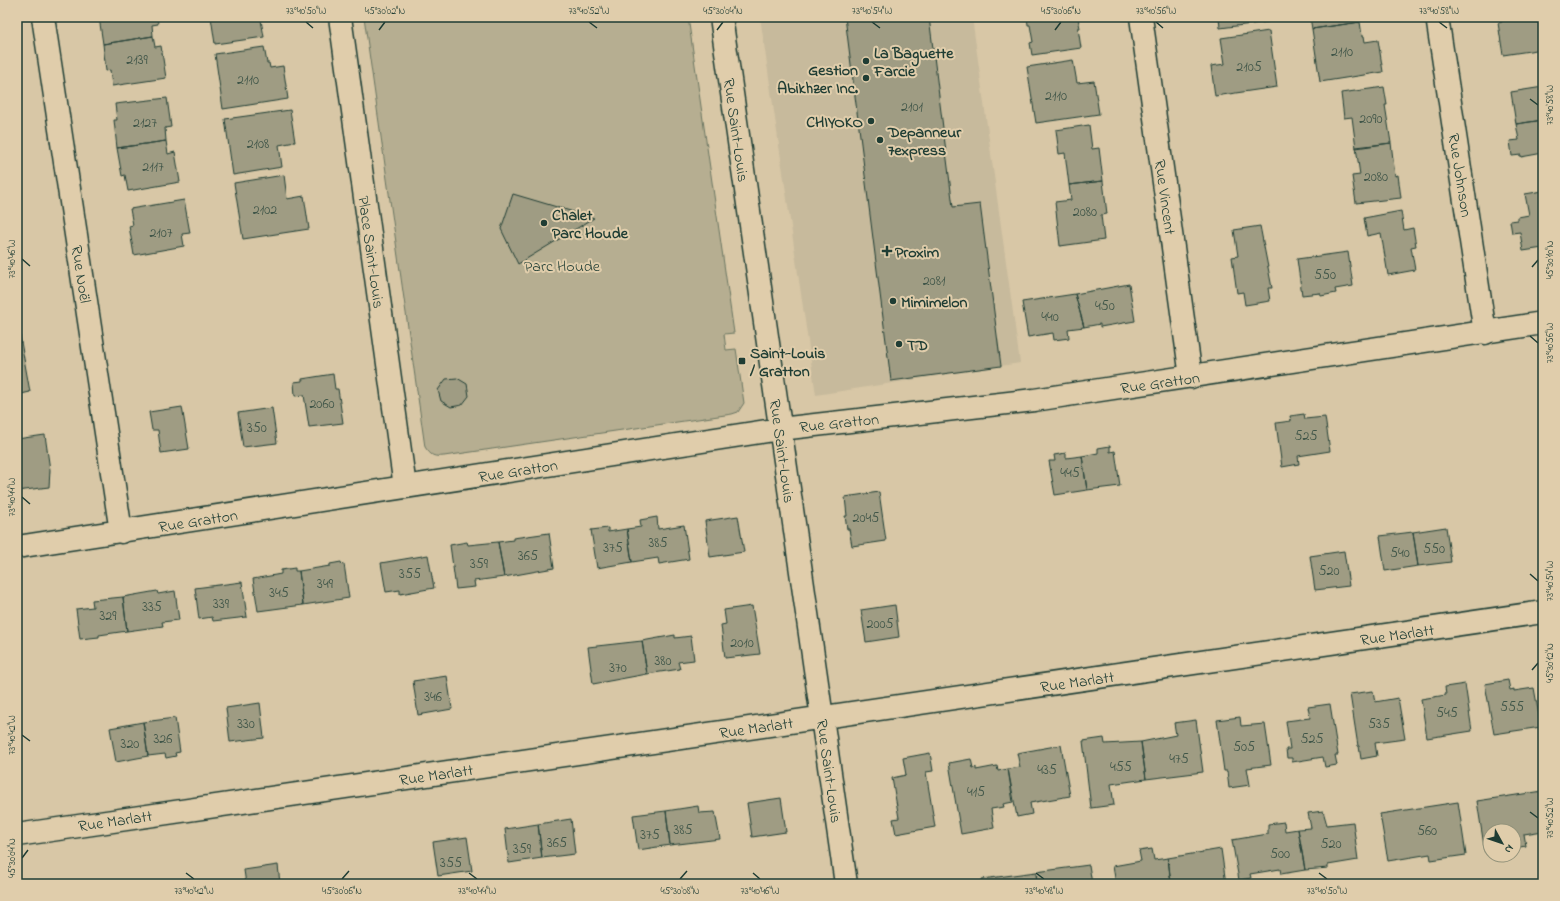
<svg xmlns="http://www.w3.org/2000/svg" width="1560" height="901" font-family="'Indie Flower',sans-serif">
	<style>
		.built { fill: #c7ba9c }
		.green { fill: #b6ae91; stroke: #6a7662 }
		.building { fill: #9f9c83; stroke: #1f3d34 }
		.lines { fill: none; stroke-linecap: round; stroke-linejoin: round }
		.minor-casing { stroke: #1f3d34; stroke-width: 25 }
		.minor { stroke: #e0cdab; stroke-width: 22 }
		.ticks { fill: none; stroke: #1f3d34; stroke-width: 1.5 }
		.poi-dot { fill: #1f3d34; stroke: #e0cdab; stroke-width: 1.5 }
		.labels { text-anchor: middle; stroke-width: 4; stroke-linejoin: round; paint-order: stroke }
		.number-label { font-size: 14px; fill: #3f5548 }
		.poi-label { font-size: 16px; font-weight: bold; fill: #1f3d34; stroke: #e0cdab; text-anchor: start }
		.street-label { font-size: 16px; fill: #1f3d34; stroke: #e0cdab }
		.park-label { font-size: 16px; fill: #274339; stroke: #e0cdab }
		.neatline { fill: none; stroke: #1f3d34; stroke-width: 1.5 }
		.ticks-label { font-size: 10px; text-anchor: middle; fill: #1f3d34 }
	</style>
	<rect width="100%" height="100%" fill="#d8c7a6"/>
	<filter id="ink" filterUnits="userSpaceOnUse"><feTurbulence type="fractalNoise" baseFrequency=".025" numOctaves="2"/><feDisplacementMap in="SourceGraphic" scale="8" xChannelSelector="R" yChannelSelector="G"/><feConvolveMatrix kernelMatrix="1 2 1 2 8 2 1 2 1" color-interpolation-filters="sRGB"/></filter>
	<g filter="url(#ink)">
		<!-- built -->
		<path class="built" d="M760,17h212l48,346 -204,32z"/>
		<!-- green -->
		<path class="green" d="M364,17h324l46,316 -10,1 2,16 10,-1 8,54 -6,9 -6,2 -288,42c-10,1 -13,0 -19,-9z"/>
		<!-- building -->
		<path class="building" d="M99,17h58l1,7 -6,1 1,11 -50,8z
			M211,17h51v3h-1l3,17 -49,7z
			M845,17h84l24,190 27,-3 21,162 -110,15z
			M1027,17h56l-5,1 2,10h-2l3,20 -49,7 -2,-12 3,-1 -3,-17h-2z
			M1219,17h48l1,5 -48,6z
			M1310,17h49l1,5 -48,7z
			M1501,17h42v32l-40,6 -5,-32 4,-1z
			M1360,22l2,14h2l1,6 13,-2 5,32 -63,10 -8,-53z
			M1269,31l8,56 -62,9 -4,-30 14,-2 -4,-26z
			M153,36l2,11 6,-1 5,32 -54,8 -2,-16 -4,1 -3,-27z
			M264,47l3,16h2l1,5 13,-2 5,33 -65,10 -8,-55z
			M1073,60l4,23 17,-2 5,33 -63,9 -9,-56z
			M1384,87l3,18h-2l6,38 -35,5 -4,-31 -8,1 -3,-25z
			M1543,87v33l-27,4 -5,-32z
			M167,98l4,29 -6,1 1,13 -49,7 -3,-28h3l-2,-16z
			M290,110l5,32 -16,3 3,22 -49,8 -8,-56z
			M1543,120v33l-22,4v-2l-9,1 -2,-15 9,-1 -3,-16z
			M1089,125l3,24 7,-1 4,33 -34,4 -4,-32 -6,1 -3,-24z
			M166,141l2,13 7,-2 5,30 -52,9 -3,-16 -3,1 -5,-28z
			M1391,143l4,33 3,-1 3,23 -45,5 -4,-27 8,-1 -4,-28z
			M284,175l3,24 17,-3 5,33 -66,10 -9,-56z
			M1103,181l4,33 -6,1 3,25 -44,6 -5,-44 16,-2 -2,-15z
			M1543,191v57l-20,3 -3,-19 -8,1 -2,-12 8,-1v-3l11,-2 -4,-21z
			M513,194l81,24 -76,46 -17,-35z
			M184,200l6,33 -8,1 2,12 -50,9 -5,-29 4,-1 -3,-16z
			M1401,211l3,19 9,-2 3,18 -5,1 4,23 -27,5 -7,-42 -14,3 -3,-18z
			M1260,226l12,62h-4l2,13 -25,4 -2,-13 -6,1 -5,-36 6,-1 -4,-26z
			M1348,252l5,34 -18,3 1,4 -15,3 -1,-3 -18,2 -5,-36z
			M1129,284l6,37 -35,6v-3l-16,3 -9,-33z
			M1075,294l9,33 -16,2 1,9 -15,2 -1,-7 -25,4 -6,-35z
			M17,311l4,31 -4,1z
			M21,342l9,50 -13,3v-52z
			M333,374l2,15h3l5,34 -34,4 -5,-32 -9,1 -1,-14 8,-1v-2z
			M457,378l10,6 2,12 -7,9 -11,2 -10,-6 -3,-11 8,-11z
			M182,407l7,42 -28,4 -3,-23h-6l-3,-18z
			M272,408l5,35 -34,4 -5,-34z
			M1304,414l1,5 20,-2 5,34 -32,5 1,8 -17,3 -6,-44 15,-2 -1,-5z
			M45,435l5,35 -1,17 -32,4v-52z
			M1110,446v6l5,-1 5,35 -33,4 -5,-34 16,-3v-5z
			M1066,453v5l16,-2 5,34 -32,5 -6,-34h6l-1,-6z
			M879,492l7,49 -34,5 -3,-17h-2l-2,-13h2l-2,-19z
			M738,516l6,36 -34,5 -5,-36z
			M657,517l1,12 26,-4 5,34 -30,5 -1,-6 -26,4 -5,-33 14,-2 -1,-7z
			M1446,527l5,35 -33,4 -5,-34z
			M608,528v4l19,-3 5,33 -35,6 -6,-38z
			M1413,532l5,34 -33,5 -5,-35z
			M549,533l5,35 -50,9 -6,-35 15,-2v-2z
			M467,542l1,3 30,-3 6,35 -30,4 1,6 -19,2 -6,-44z
			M1344,551l5,35 -34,4 -5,-34z
			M428,555l6,33 -34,6v-4l-14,2 -5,-29z
			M341,562l1,3 2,-1 5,34 -46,7 -4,-34 31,-5v-2z
			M295,568v3h4l4,34 -45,6 -5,-32 28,-5v-4z
			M242,582l5,35 -34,4 -1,-4 -13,2 -4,-31z
			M157,591l1,3 17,-3 4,29 -17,2 1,4 -36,5 -4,-34z
			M123,597l4,34 -28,4v2l-19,2 -4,-30 17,-2 -1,-7z
			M895,605l4,32 -33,5 -5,-32z
			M752,606l8,48 -35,4 -4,-33 5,-1 -2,-14z
			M675,635v3l16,-2 3,24 -16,2 2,7 -33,5 -5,-33z
			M642,641l5,33 -54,10 -5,-37z
			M447,676l5,33 -34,6 -5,-34z
			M1508,680l2,10 4,-1v2l20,-3 7,39 -47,7 -9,-50z
			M1465,684l7,47 -45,7 -6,-39 25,-4 -1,-8z
			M1373,691l2,11 23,-4 7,41 -30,4 2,13 -16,3 -2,-13h-1l-8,-52z
			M260,703l4,35 -34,4 -4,-34z
			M1330,704l8,51h-3l2,10 -12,2 -2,-10 -31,5v-4h-5l-1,-9h4l-4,-28 24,-3 -2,-11z
			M1240,717l1,9 24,-2 6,41 -24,3 3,17 -21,3 -2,-17h-3l-7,-51z
			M175,718l5,34 -5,1 1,3 -10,2 -1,-4 -17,2 -5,-34z
			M1196,720l7,52 -57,7 -5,-37 35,-7 -2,-12z
			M143,722l5,34 -32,6 -6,-34z
			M1104,738l1,6 36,-2 5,37 -35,5 3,21 -23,3 -8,-67z
			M1061,745l9,51 -40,7 2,11 -15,3 -9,-48 12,-2 -3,-14z
			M930,753l3,18 -7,1 9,55 -39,7 -3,-15 6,-1 -7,-40 14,-3 -3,-17z
			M971,759l2,9 3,-1v3l21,-4 1,5 10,-2 5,33 -10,2 1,3 -13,2 3,19 -33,6 -12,-71z
			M1543,791v40l-19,3 2,12 -12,2v-17h-24v21h-5l-8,-51z
			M781,798l5,34 -34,5 -5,-34z
			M1458,802l8,53 -35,5 -1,-6 -42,7 -8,-47z
			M698,806l1,7 16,-1 5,27 -50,6 -4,-34z
			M666,811l4,34 -32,5 -5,-35z
			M1323,811l4,14 26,-3 5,38 -30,5v3l-23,2 -7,-41 13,-1 -3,-15z
			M571,819l4,35 -33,4 -4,-34z
			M1284,822l1,9 13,-2 7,41 -24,4 -1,-5 -30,5 1,4 -12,2 -7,-40 36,-6v-10z
			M538,824l4,34 -33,5 -4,-34z
			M467,837l5,34 -34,5 -5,-34z
			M1152,849l2,11 14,-2 3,26h-55l-3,-18 28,-5 -2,-10z
			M1221,849l5,35h-55l-3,-26z
			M278,865l2,19h-34l-2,-14z
			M1089,865l3,19h-55l-1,-12z
			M1036,872l1,12h-55v-5z"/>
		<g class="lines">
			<!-- minor casing -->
			<g class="minor-casing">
				<path id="minor" d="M43,17l78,515
					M340,17l65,470
					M721,17l125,867
					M1141,17l50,360
					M1437,17l48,316
					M17,547l763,-118 254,-29 509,-77
					M17,835l1526,-223"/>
			</g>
			<!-- minor -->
			<use href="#minor" class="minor"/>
		</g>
	</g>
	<!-- ticks -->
	<path class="ticks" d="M306,22l7,6M589,22l8,6M872,22l8,6M1156,22l7,6M1439,22l8,6M379,30l6,-8M717,30l6,-8M1055,30l6,-8M1530,99l8,6M22,259l8,7M1532,267l6,-7M1530,336l8,7M22,497l8,7M1530,574l8,7M1532,670l6,-7M22,735l8,6M1530,812l8,6M22,858l6,-8M186,873l8,6M469,873l8,6M753,873l7,6M1036,873l8,6M1319,873l8,6M342,879l7,-8M680,879l7,-8"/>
	<!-- markers -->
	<g class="poi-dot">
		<circle cx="866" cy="61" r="4"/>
		<circle cx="866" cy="78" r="4"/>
		<circle cx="871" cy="121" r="4"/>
		<circle cx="880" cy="140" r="4"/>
		<circle cx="544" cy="223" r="4"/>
		<path d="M885 245h4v4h4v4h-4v4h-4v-4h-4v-4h4z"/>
		<circle cx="893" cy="301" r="4"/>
		<circle cx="899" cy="344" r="4"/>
		<rect x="738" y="357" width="8" height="8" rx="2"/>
	</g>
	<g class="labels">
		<!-- number labels -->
		<g class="number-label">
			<text x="1342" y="56">2110</text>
			<text x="137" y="64">2139</text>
			<text x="1249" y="71">2105</text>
			<text x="248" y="84">2110</text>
			<text x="1056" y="100">2110</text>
			<text x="912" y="111">2101</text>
			<text x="1371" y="123">2090</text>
			<text x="145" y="127">2127</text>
			<text x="258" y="148">2108</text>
			<text x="153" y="171">2117</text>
			<text x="1376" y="181">2080</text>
			<text x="265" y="214">2102</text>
			<text x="1085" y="216">2080</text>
			<text x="161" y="237">2107</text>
			<text x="1325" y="279">550</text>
			<text x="934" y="285">2081</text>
			<text x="1105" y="310">450</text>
			<text x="1050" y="321">440</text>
			<text x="322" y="408">2060</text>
			<text x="257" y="432">350</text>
			<text x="1306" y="440">525</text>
			<text x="1070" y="477">445</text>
			<text x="866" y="522">2045</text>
			<text x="658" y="547">385</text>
			<text x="613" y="552">375</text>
			<text x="1434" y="553">550</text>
			<text x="1400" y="557">540</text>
			<text x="528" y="560">365</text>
			<text x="479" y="568">359</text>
			<text x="1329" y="575">520</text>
			<text x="410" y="578">355</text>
			<text x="325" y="588">349</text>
			<text x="279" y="597">345</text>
			<text x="221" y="608">339</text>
			<text x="152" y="611">335</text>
			<text x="108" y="620">329</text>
			<text x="880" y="628">2005</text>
			<text x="742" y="647">2010</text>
			<text x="663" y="665">380</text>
			<text x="618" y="672">370</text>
			<text x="433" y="701">346</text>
			<text x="1512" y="711">555</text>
			<text x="1447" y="717">545</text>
			<text x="246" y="728">330</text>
			<text x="1379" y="728">535</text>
			<text x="163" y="743">326</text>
			<text x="1312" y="743">525</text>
			<text x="130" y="748">320</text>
			<text x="1244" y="751">505</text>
			<text x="1179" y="763">475</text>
			<text x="1121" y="771">455</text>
			<text x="1047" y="774">435</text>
			<text x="976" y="796">415</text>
			<text x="683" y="834">385</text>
			<text x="1427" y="835">560</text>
			<text x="650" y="839">375</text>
			<text x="557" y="847">365</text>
			<text x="1331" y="848">520</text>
			<text x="522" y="853">359</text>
			<text x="1280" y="858">500</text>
			<text x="451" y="867">355</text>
		</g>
		<!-- poi labels -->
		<g class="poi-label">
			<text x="874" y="58">La Baguette<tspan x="874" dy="18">Farcie</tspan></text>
			<text x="858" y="75" text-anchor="end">Gestion<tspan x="858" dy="18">Abikhzer Inc.</tspan></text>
			<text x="863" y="127" text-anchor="end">CHIYOKO</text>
			<text x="888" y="137">Depanneur<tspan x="888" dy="18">7express</tspan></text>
			<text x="552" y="220">Chalet<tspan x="552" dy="18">Parc Houde</tspan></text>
			<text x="895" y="257">Proxim</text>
			<text x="901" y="307">Mimimelon</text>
			<text x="907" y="350">TD</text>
			<text x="750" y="358">Saint-Louis<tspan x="750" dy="18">/ Gratton</tspan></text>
		</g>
		<!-- street labels -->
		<g class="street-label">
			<text transform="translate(737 130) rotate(82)" y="6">Rue Saint-Louis</text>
			<text transform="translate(1461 175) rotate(81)" y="6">Rue Johnson</text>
			<text transform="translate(1166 197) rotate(82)" y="6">Rue Vincent</text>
			<text transform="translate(372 252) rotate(82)" y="6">Place Saint-Louis</text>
			<text transform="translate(82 274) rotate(81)" y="6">Rue Noël</text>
			<text transform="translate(1160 382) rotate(-8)" y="6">Rue Gratton</text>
			<text transform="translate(839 422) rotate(-6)" y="6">Rue Gratton</text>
			<text transform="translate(783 451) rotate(82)" y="6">Rue Saint-Louis</text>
			<text transform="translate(518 470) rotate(-9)" y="6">Rue Gratton</text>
			<text transform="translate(198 520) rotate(-9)" y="6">Rue Gratton</text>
			<text transform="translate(1397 634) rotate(-8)" y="6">Rue Marlatt</text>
			<text transform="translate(1077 681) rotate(-8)" y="6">Rue Marlatt</text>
			<text transform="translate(756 727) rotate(-8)" y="6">Rue Marlatt</text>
			<text transform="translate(830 771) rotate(82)" y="6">Rue Saint-Louis</text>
			<text transform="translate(436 774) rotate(-8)" y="6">Rue Marlatt</text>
			<text transform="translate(115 820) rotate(-8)" y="6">Rue Marlatt</text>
		</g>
		<!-- park labels -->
		<g class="park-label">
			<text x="562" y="271">Parc Houde</text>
		</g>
	</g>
	<!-- margin -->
	<rect width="1560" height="901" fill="none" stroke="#e0cdab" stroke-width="44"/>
	<!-- north arrow -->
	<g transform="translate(1502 843) rotate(130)"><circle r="19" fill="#e0cdab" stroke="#93937b"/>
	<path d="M0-3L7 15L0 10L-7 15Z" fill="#1f3d34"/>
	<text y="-6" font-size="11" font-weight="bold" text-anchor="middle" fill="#1f3d34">N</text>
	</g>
	<rect x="22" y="22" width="1516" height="857" class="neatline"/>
	<g class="ticks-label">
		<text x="306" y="14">73°40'50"W</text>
		<text x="385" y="14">45°30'02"N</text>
		<text x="589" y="14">73°40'52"W</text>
		<text x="723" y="14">45°30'04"N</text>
		<text x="872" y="14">73°40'54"W</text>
		<text x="1061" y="14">45°30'06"N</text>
		<text x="1156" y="14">73°40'56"W</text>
		<text x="1439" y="14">73°40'58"W</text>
		<text transform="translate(1549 105) rotate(-90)" y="4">73°40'58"W</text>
		<text transform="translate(11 259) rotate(-90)" y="4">73°40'46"W</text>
		<text transform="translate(1549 260) rotate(-90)" y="4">45°30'10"N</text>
		<text transform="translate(1549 343) rotate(-90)" y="4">73°40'56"W</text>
		<text transform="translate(11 497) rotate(-90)" y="4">73°40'44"W</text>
		<text transform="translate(1549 581) rotate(-90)" y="4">73°40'54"W</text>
		<text transform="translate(1549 663) rotate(-90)" y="4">45°30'12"N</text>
		<text transform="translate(11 735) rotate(-90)" y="4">73°40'42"W</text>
		<text transform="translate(1549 818) rotate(-90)" y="4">73°40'52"W</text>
		<text transform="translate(11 858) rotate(-90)" y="4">45°30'04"N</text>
		<text x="194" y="894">73°40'42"W</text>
		<text x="342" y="894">45°30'06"N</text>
		<text x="477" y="894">73°40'44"W</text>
		<text x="680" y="894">45°30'08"N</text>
		<text x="760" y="894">73°40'46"W</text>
		<text x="1044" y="894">73°40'48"W</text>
		<text x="1327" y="894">73°40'50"W</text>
	</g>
</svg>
